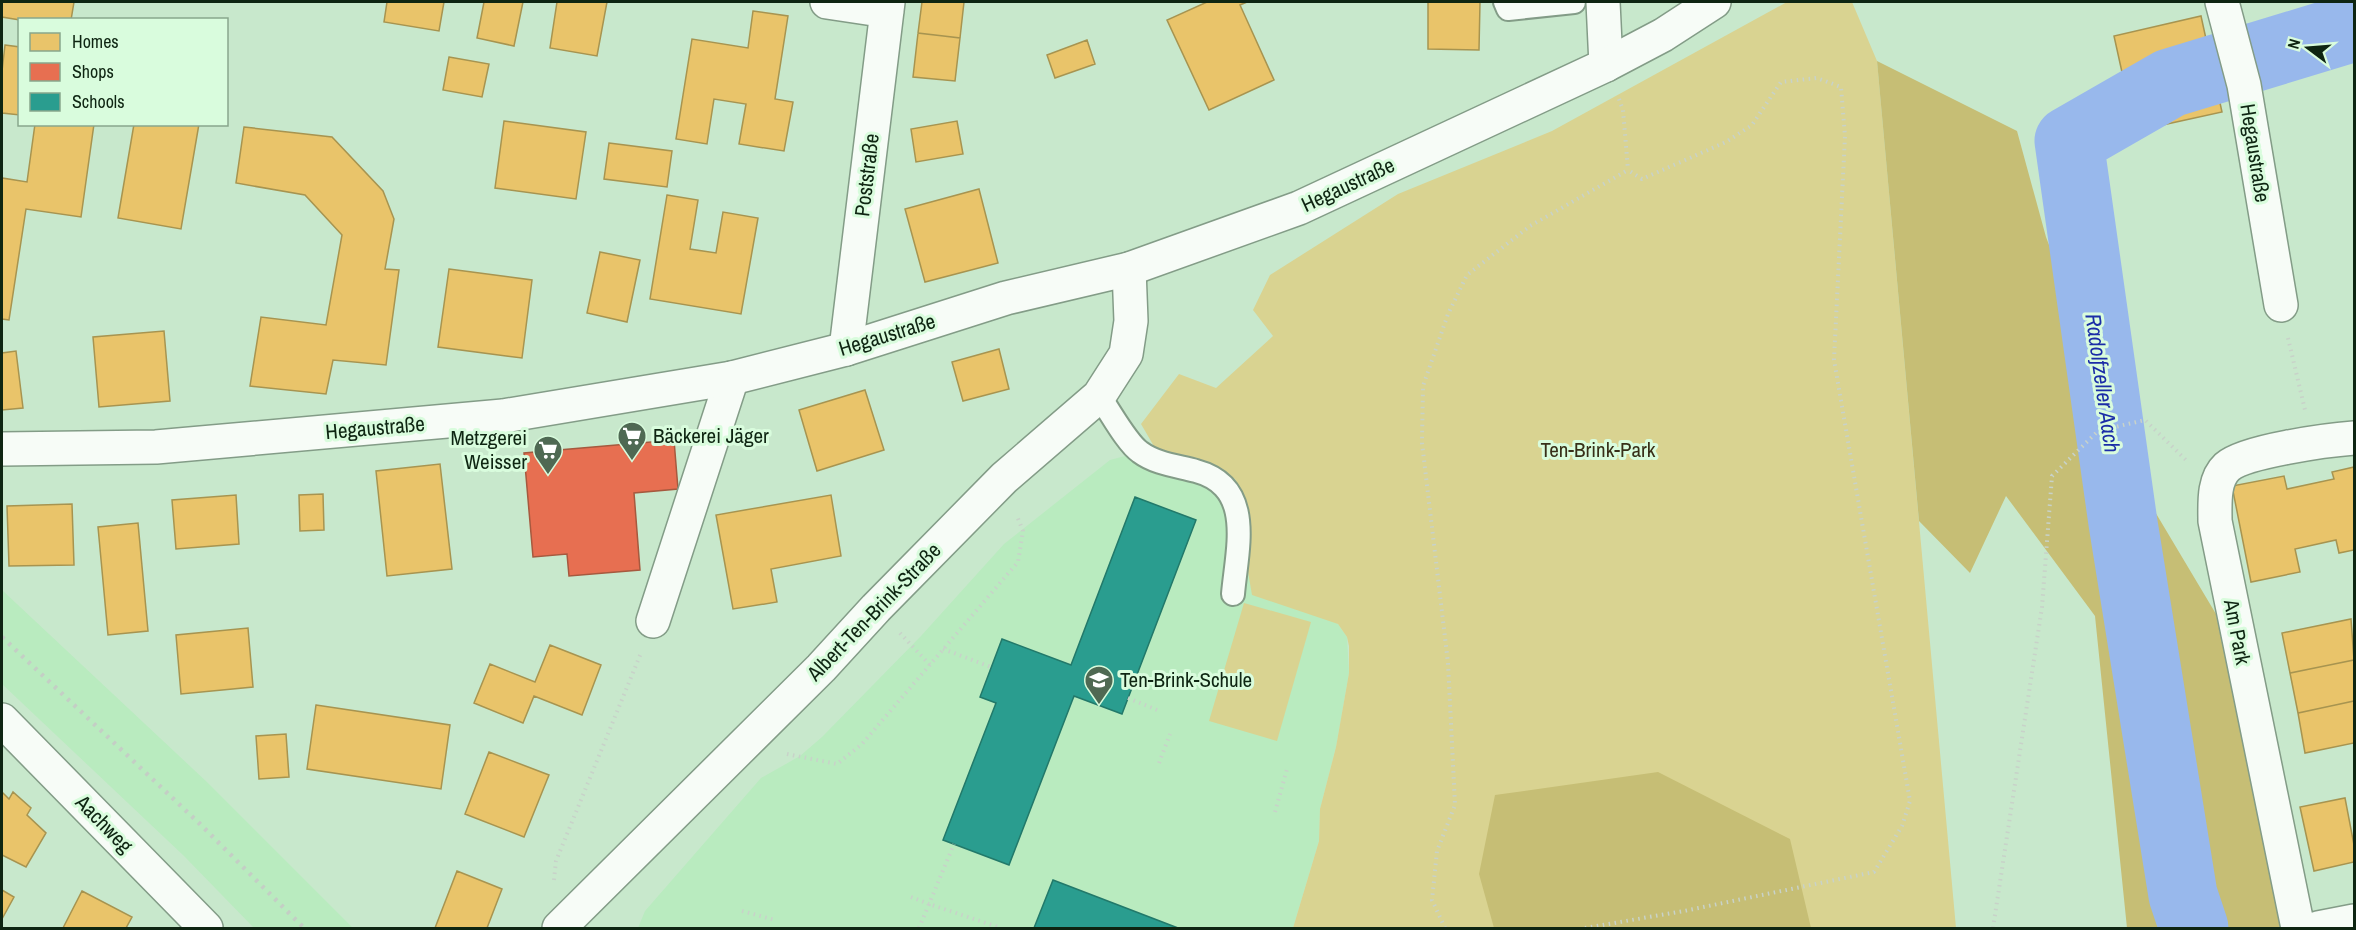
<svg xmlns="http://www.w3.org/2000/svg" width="2356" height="930" font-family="'Archivo Narrow',sans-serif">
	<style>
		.built { fill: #b9ebbf }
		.green { fill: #d9d391 }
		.forest { fill: #c6be75 }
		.homes { fill: #e9c46a; stroke: #a79450; stroke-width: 1.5 }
		.shops { fill: #e76f51; stroke: #a6593e; stroke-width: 1.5 }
		.schools { fill: #2a9d8f; stroke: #22796a; stroke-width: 1.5 }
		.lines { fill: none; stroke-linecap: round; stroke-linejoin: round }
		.river { stroke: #98b8ec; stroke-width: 69 }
		.lane-casing { stroke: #839c87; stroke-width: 26 }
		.street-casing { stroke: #839c87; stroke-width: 36 }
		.secondary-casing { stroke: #839c87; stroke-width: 36 }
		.path { stroke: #c8d2c9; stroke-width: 4; stroke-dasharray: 1.5 4.5; stroke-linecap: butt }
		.lane { stroke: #f7fcf7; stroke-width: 22 }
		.street { stroke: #f7fcf7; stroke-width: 33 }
		.secondary { stroke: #f7fcf7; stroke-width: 33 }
		.rail { stroke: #c4cec5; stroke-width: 4.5; stroke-dasharray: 3 6; stroke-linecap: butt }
		.labels { text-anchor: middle; stroke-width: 6; stroke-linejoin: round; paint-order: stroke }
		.street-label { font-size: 21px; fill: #0e2512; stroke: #d9fcdd }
		.poi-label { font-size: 21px; fill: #0e2512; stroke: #d9fcdd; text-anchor: start }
		.park-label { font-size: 21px; fill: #382f18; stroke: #d9fcdd }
		.water-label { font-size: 22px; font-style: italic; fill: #1b2da7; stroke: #d9fcdd }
	</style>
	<rect width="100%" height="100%" fill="#c8e8cc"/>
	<!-- built -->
	<path class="built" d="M1155,448l80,31 14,36 -3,45 92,64 9,13 2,36 -13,74 -16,62 -1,32 -26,87h-655l7,-17 116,-133 39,-22 22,-19 99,-101 83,-92 106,-84z
		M2,590l206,193 145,145h-99l-70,-72 -182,-172z"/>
	<!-- green -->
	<path class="green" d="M1787,2h65l25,59 79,867h-663l26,-87 1,-32 16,-62 13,-74v-27l-2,-9 -9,-13 -86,-29 -6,-35 3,-45 -14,-36 -80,-31 -14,-24 38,-50 37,14 57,-52 -20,-26 17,-35 128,-81 154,-63z
		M1244,603l67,19 -34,119 -68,-20z"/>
	<!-- forest -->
	<path class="forest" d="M1877,61l140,70 29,106 99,258 71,119 67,314h-156l-32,-312 -89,-120 -36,77 -51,-52z
		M1658,772l132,67 21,89h-317l-15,-54 16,-79z"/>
	<!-- homes -->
	<path class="homes" d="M2,2h72l-3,18h-51l-18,-3z
		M387,2h57l-5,29 -55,-9z
		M484,2h39l-9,44 -37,-8z
		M557,2h50l-10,54 -47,-8z
		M922,2h42l-4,36 -42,-5z
		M1207,2h40l-7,3 34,75 -65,30 -42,-90z
		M1428,2h52l-1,48 -51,-1z
		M753,11l35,5 -13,83 18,3 -9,49 -45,-7 7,-40 -32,-5 -7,45 -31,-5 16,-100 56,9z
		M2201,16l21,96 -87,19 -21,-95z
		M918,33l42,5 -5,43 -42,-4z
		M1087,40l8,24 -40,14 -8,-23z
		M5,45l15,2v68l-18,-2v-42z
		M449,57l40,7 -7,33 -39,-7z
		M504,121l82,11 -10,67 -81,-11z
		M957,121l6,33 -47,8 -5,-33z
		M35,124h59l-13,93 -55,-8 -17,111 -7,-1v-141l25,4z
		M134,124h65l-18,105 -63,-11z
		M244,127l88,10 51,54 11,28 -9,50 14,1 -13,95 -53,-5 -7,34 -76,-8 11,-69 65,8 16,-90 -37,-40 -69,-12z
		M609,143l63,8 -5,36 -63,-8z
		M979,189l19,74 -73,19 -20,-73z
		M667,195l31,5 -8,49 26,4 7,-41 35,6 -17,96 -91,-15z
		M600,252l40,8 -13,62 -40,-9z
		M449,269l83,11 -10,78 -84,-11z
		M164,331l6,70 -71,6 -6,-70z
		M999,349l10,40 -46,12 -11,-39z
		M16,351l7,57 -21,2v-57z
		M865,390l19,60 -67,21 -18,-61z
		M440,464l12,105 -65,7 -11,-105z
		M2354,467v83l-15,3 -3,-13 -41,9 5,23 -49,10 -19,-96 52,-10 3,13 47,-10 -2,-7z
		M323,494l1,36 -24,1 -1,-36z
		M236,495l3,49 -63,5 -4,-49z
		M831,495l10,61 -70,13 6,33 -44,7 -17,-94z
		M72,504l2,61 -65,1 -2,-60z
		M138,523l10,108 -40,4 -10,-108z
		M2351,619l3,41 -64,13 -8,-40z
		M248,628l5,59 -72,7 -5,-59z
		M550,645l51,20 -19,50 -48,-19 -11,27 -49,-20 16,-39 45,18z
		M2354,660v41l-56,12 -8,-40z
		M2354,701v42l-49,10 -7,-40z
		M316,705l134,20 -9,64 -134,-20z
		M286,734l3,43 -30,2 -3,-43z
		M489,752l60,23 -25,62 -59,-23z
		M2,792l7,7 4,-7 18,16 -4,7 19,18 -20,34 -24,-12z
		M2345,798l9,47v17l-40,9 -14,-64z
		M457,871l45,18 -15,39h-52z
		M2,890l12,7 -12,22z
		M82,891l50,26 -6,11h-63z"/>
	<!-- shops -->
	<path class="shops" d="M674,440l4,49 -44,4 6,77 -71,6 -2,-22 -34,3 -9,-104z"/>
	<!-- schools -->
	<path class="schools" d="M1135,497l61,23 -74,194 -48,-18 -65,169 -66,-25 53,-137 -16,-6 22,-58 69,26z
		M1053,880l125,48h-144z"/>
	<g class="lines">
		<!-- river -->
		<path class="river" d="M2194,928l-11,-33 -60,-372 -54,-382 101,-58 184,-56"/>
		<!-- lane casing -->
		<g class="lane-casing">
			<path id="lane" d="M1505,2l3,7 66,-7
				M1099,396c11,15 27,46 41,56 16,12 38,14 56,19 59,16 41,77 37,123"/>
		</g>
		<!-- street casing -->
		<g class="street-casing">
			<path id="street" d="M827,2l60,9
				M1603,2l3,63
				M2222,2l22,83 37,220
				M846,349l42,-347
				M653,621l79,-243
				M2,720l204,208
				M559,928l262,-260 55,-60 128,-130 95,-82 27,-42 5,-33 -2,-52
				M2298,928l-83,-407c0,-17 -2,-41 12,-54 18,-16 101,-27 127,-29
				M2318,928l36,-7"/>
		</g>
		<!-- secondary casing -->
		<g class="secondary-casing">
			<path id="secondary" d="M2,449l154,-2 347,-31 229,-38 114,-29 160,-51 123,-29 170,-61 307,-143 57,-30 51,-33"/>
		</g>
		<!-- path -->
		<path class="path" d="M1619,99l4,11 5,60
			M2288,338l17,72
			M900,633l30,32
			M943,649l48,18
			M1128,698l29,12
			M787,754l50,10 25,-20 156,-182 5,-31 -6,-15
			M1159,763l11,-29
			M1275,812l12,-43
			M554,880l2,-19 85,-208
			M911,897l18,7 25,-60
			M742,911l33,9
			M919,928l10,-24 72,24
			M1445,928l-13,-28 5,-49 18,-46 -7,-142 -26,-220 1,-57 25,-72 19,-39 63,-49 98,-56
			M1585,928l99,-17 190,-39 28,-46 8,-25 -76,-441 11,-224 -4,-49 -24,-9 -36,4 -29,43 -26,17 -84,37 -14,-9
			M1993,928l49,-321 10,-131 46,-45 47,-11 42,41"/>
		<!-- lane -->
		<use href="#lane" class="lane"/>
		<!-- street -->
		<use href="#street" class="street"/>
		<!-- secondary -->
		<use href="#secondary" class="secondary"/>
		<!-- rail -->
		<path class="rail" d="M2,637l198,187 104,104"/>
	</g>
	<!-- icons -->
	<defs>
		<g id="supermarket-pin" transform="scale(1.5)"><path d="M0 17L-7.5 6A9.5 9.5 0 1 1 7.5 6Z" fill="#4f6953" stroke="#d9fcdd"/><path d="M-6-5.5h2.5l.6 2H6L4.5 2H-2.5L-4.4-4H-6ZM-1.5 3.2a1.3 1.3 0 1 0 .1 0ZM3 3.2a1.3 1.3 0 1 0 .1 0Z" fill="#fff"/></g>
		<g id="school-pin" transform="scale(1.5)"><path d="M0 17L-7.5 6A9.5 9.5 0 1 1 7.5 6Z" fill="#4f6953" stroke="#d9fcdd"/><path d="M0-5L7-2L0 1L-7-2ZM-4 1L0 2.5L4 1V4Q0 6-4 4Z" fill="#fff"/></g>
	</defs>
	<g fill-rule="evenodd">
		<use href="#supermarket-pin" x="632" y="436"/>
		<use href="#supermarket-pin" x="548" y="450"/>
		<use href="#school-pin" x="1099" y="680"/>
	</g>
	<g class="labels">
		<!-- street labels -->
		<g class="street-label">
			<text transform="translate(2255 153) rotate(81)" y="7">Hegaustraße</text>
			<text transform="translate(867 175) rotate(-83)" y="7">Poststraße</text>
			<text transform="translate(1348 185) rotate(-25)" y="7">Hegaustraße</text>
			<text transform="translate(887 335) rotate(-17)" y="7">Hegaustraße</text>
			<text transform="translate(375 428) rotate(-5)" y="7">Hegaustraße</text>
			<text transform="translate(874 612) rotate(-46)" y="7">Albert-Ten-Brink-Straße</text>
			<text transform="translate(2237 632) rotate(79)" y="7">Am Park</text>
			<text transform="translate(104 824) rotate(46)" y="7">Aachweg</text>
		</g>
		<!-- poi labels -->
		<g class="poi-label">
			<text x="653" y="443">Bäckerei Jäger</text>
			<text x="527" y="445" text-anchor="end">Metzgerei<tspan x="527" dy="24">Weisser</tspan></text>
			<text x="1120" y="687">Ten-Brink-Schule</text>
		</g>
		<!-- park labels -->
		<g class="park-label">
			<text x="1598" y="457">Ten-Brink-Park</text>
		</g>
		<!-- water labels -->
		<g class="water-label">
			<text transform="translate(2103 383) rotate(82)" y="8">Radolfzeller Aach</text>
		</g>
	</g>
	<!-- border -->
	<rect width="2356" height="930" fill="none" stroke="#0e2512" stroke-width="6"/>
	<!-- legend -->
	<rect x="18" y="18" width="210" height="108" fill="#d9fcdd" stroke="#88a68c" stroke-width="1.5"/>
	<rect x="30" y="33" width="30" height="18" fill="#e9c46a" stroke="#88a68c" stroke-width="1.5"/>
	<text x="72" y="48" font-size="18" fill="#0e2512">Homes</text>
	<rect x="30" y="63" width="30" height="18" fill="#e76f51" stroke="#88a68c" stroke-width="1.5"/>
	<text x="72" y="78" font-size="18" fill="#0e2512">Shops</text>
	<rect x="30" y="93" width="30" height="18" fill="#2a9d8f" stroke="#88a68c" stroke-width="1.5"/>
	<text x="72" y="108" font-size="18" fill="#0e2512">Schools</text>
	<!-- north arrow -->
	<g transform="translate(2308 48) rotate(286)" stroke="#d9fcdd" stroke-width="4.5" paint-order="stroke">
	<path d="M0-4.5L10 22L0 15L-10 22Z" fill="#0e2512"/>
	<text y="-9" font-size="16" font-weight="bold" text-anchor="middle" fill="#0e2512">N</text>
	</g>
</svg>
